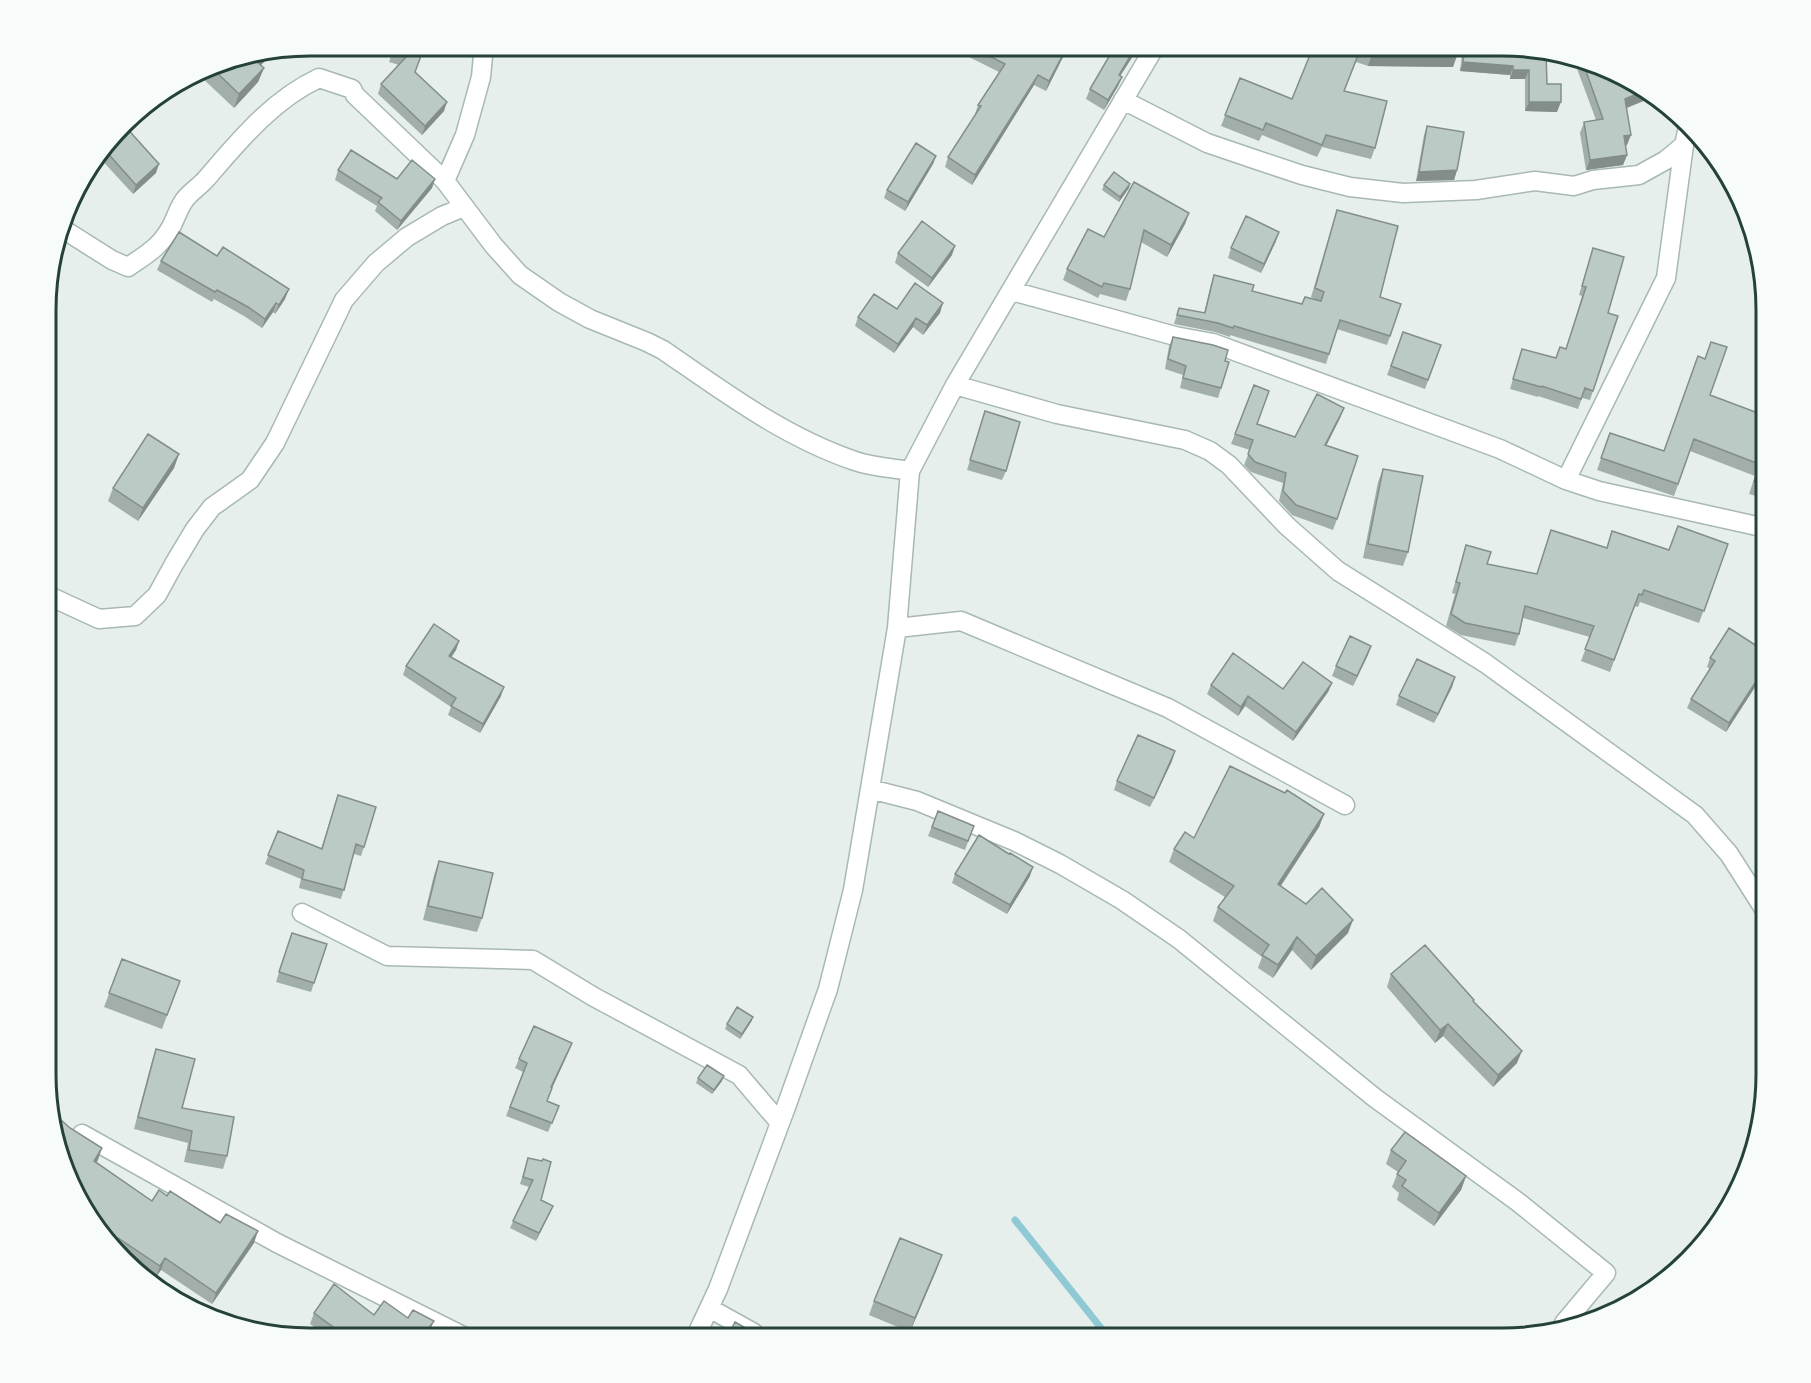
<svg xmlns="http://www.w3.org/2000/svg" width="1811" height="1383" font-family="Quicksand,sans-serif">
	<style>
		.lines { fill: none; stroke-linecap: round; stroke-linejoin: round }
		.stream { stroke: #8ec9d4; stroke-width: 7 }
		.minor-casing { stroke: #a8b8b2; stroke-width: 21 }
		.minor { stroke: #fff; stroke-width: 18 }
		.wall { fill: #a1aea9 }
		.shaded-wall { fill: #838d89 }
		.building { fill: #bbcac4; stroke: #838d89; stroke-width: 1.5 }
		.rim { fill: none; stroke: #24423a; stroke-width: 3 }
	</style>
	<rect width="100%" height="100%" fill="#e6efeb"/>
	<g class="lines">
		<!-- stream -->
		<path class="stream" d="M1015,1220l94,118"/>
		<!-- minor casing -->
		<g class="minor-casing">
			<path id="minor" d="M1123,100l84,43 50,17 45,15 48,12 53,6 73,-3 59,-9 39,5 19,-6 46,-5 27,-15 18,-15 4,-18
				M445,181l20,-46 16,-58 3,-32
				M63,229l49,31 16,7c19,-13 32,-20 43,-40 5,-9 8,-21 15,-29 6,-7 14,-12 20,-19 33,-38 66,-79 113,-101l33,11 3,6 90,86 49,65 26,29 39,27 31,17 57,23 16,8c61,42 121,87 192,111 17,6 37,7 55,10
				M1012,291l163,45 38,7 287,106 66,31 33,11 167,37
				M955,385l102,29 128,26 25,11 19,14 58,61 51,45 147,92 210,152 34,39 37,58
				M1566,480l100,-202 18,-133
				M47,595l52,24 36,-3 22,-21 17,-31 21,-35 17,-22 38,-27 25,-37 69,-143 32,-37 31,-26 35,-21 22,-9
				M897,628l64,-7 207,87 177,97
				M870,789l47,12 97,40 46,23 62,36 57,39 196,159 143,104 88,71 -42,50
				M302,913l85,43 146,4 61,37 145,78 41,48
				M82,1134l195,109 190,95
				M709,1308l45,25
				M695,1338l23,-49 68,-182 42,-118 25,-99 44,-262 13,-157 45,-86 201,-340"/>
		</g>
		<!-- minor -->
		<use href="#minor" class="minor"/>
	</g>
	<!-- wall -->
	<path class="wall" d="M383,45h42l-10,27 29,39 -22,24 -44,-41 3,-10 18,-19 -10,-3 2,-6 -10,-5z
		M959,45h104l4,2 -4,10 -17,34 -12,-6 -62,100 -27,-18 3,-10 27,-42v-1l3,-9 21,-33 -42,-21z
		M1089,45h51l-20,31 2,1 -4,9 -14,24 -18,-11 4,-10 19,-32z
		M1284,45l173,1 -4,21 -85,-1 -12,-4 -12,29 31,57 -4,11 -49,-12 -5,10 -55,-22 -3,6 -38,-15 19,-48 52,21 18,-44z
		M1464,46h22l17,1v-1h15l29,38 10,28 -32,-1v-32h-15v-4l-50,-4 2,-18z
		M275,51l-14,14 3,3 -6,14 -24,26 -36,-34 26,-15z
		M1578,60l24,5 51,32 -26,11v37l-2,1 2,9 -4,10 -37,5 -6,-37 4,-11 12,-2 -20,-54z
		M124,125l32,48 -23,21 -35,-38z
		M1427,126l30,44 -3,10 -38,1 8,-46z
		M936,156l-3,8 -28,47 -21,-13 3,-8z
		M338,170l59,9h38l-3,9 -35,42 -22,-19 2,-5 -42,-26z
		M1104,185l25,3 -10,14 -17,-12z
		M1337,210l43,87 21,7 -14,41 -50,-16 -11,35 -96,-29v2l-15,-5 -41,-8 5,-16 25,5 7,-29 3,-9 40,10 -2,6 50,13 15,-4 -6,-3z
		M1189,213l-4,11 -18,33 -26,-15 -11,47 -4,12 -26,-7 -2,4 -35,-18 4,-11 37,-32z
		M1276,241l-15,32 -33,-15 3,-10z
		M1593,248l15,65 10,3 -28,84 -8,-2 -4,11 -40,-13v1l-28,-8 12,-40 33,9 11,-9 16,-53 -3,-1z
		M898,253l54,2 -24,32 -33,-24z
		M161,261l124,38 -10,15 -2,-2 -11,16 -18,-12 -30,-17 -2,3 -55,-32z
		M897,309l43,4 -17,22 -10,-8 -19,26 -39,-27 3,-9z
		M1766,310v23l-8,-3z
		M1403,332l38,13 -16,44 -38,-14z
		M1173,337l52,24 -4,27 -3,10 -38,-10 3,-13 -18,-6 4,-23z
		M1254,385l3,39 38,13 49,-29 -4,10 -14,28 11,73 -4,11 -41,-15 -13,-14 4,-18 -32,-11 -7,-7 6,-15 -19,-6z
		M1710,395l56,21v83l-17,-5 6,-18 -65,-25 -16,45 -77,-26 13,-37 54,18z
		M985,411l21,60 -4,9 -35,-10z
		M179,454l-5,14 -36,53 -30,-20 5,-13z
		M1383,469l25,83 -5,14 -40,-8 15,-76z
		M1551,530l56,18 62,2 59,-6 -29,79 -59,-21 -2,5 -4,-1 -24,66 -29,-11 9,-24 -67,-19 -4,16 -4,12 -54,-11 -15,-9 9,-32 -3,-1 14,-48 21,19 50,10z
		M1766,550v31h-6l3,-23z
		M459,641l-3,9 -5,8 50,38 -21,37 -32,-18 3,-8 -48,-32 3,-9z
		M1371,646l-18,40 -21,-10 4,-10z
		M1766,652v18l-40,62 -39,-24 4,-9 19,-30 -3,-2 3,-9z
		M1455,677l-3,10 -18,36 -38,-18 3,-9z
		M1332,683l-4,9 -35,49 -48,-35 -7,10 -31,-22 4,-9 72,4z
		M1172,761l-22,46 -36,-17 3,-9z
		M338,795l26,52 -3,9 -7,-2 -13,45 -42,-11 2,-9 -36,-15 13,-33 43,18z
		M938,811l36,15 -9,24 -37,-14z
		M1324,814l-5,13 -38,59 67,47 -37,37 -19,-20 -19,28 -15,-10 4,-11 -49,-36 5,-14 7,-10 -56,-35 5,-13 20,-11z
		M439,861l43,57 -5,14 -54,-12 11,-45z
		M955,874l75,2 -23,38 -55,-31z
		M292,933l22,50 -3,9 -35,-10z
		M122,959l58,22 -18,48 -58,-22z
		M1391,974l82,28 44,61 -24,24 -50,-51 -8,7 -48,-56z
		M753,1017l-2,5 -11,17 -15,-10 2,-5z
		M572,1043l-4,10 -16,35 -5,13 12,5 -11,26 -42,-16 17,-44 -8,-4 4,-9z
		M156,1049l26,59 45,48 -4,13 -39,-7 4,-19 -54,-14 18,-68z
		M698,1078l24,3 -10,13 -16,-11z
		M1391,1150l75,26 -5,14 -27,36 -37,-26 2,-7 -7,-6 6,-15 -12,-8z
		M528,1158l13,42 12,6 -17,35 -26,-13 19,-41 -9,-3z
		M98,1160l-1,2 55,39 15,-5 53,27 34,20 -42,61 -51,-34 -5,7 -33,-21 -51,-65z
		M942,1255l-32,77 -41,-17 5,-14z
		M314,1313l60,2 34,3 21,14 -4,6 -96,-1 -19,-13z"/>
	<!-- shaded-wall -->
	<path class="shaded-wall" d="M1137,45h3l-25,39 4,-9z
		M1067,47l-4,10 -17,34 3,-10z
		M275,51l-24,24 5,-14 9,-9z
		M1372,54l85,2 -4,11 -85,-1z
		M1463,62l50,4 -3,9 -50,-4z
		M264,68l-6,14 -24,26 5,-14z
		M1513,70h16l-4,9h-15z
		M1038,75l-4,10 -62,100 3,-10z
		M1122,77l-4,9 -14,24 4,-10z
		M1644,91l9,6 -32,13 4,-11z
		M447,102l-3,9 -22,24 3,-9z
		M1529,102h32l-4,10 -32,-1z
		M1631,135l-4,10 -7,2 4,-11z
		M1627,155l-4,10 -37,5 4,-10z
		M936,156l-3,8 -28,47 3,-9z
		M159,164l-3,9 -23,21 3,-9z
		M1457,170l-3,10 -38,1 3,-9z
		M435,179l-3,9 -35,42 4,-9z
		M1130,184l-1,4 -10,14 1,-5z
		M1189,213l-4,11 -18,33 4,-12z
		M1279,232l-3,9 -15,32 3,-9z
		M955,246l-3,9 -24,32 4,-9z
		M289,289l-4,10 -10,15 4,-9z
		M276,303l-3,9 -11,16 3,-9z
		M943,303l-3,10 -17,22 4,-10z
		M916,318l-3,9 -19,26 4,-9z
		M1344,408l-4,10 -19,38 4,-11z
		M179,454l-5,14 -36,53 5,-13z
		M1765,569h1v12h-6z
		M459,641l-3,9 -11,16 4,-10z
		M1371,646l-3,9 -15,31 4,-10z
		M1766,666v4l-40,62 3,-9z
		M1455,677l-3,10 -18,36 4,-9z
		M1332,683l-4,9 -35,49 3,-9z
		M504,687l-3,9 -21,37 3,-9z
		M1248,696l-3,10 -7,10 3,-9z
		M1175,751l-3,10 -22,46 4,-9z
		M1324,814l-5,13 -46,70 5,-13z
		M1033,867l-3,9 -23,38 3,-9z
		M1353,920l-5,13 -37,37 5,-14z
		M1297,937l-5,13 -19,28 5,-13z
		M753,1017l-2,5 -11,17 2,-5z
		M1448,1024l-5,12 -8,7 5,-13z
		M572,1043l-4,10 -20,44 3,-10z
		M1522,1051l-5,12 -24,24 5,-12z
		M724,1076l-2,5 -10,13 2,-4z
		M102,1148l-4,12 -8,12 4,-11z
		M1466,1176l-5,14 -27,36 5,-13z
		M553,1206l-3,7 -14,28 3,-8z
		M258,1231l-4,12 -42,61 4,-11z
		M942,1255l-5,14 -27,63 5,-14z
		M165,1258l-4,12 -5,7 4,-11z
		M434,1321l-5,11 -4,6h-4z"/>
	<!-- building -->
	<path class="building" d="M391,45h34l-10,27 32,30 -22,24 -44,-42 25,-27 -13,-5 2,-6z
		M968,45h95l4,2 -18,34 -11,-6 -63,100 -27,-18 33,-51 -3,-1 27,-41z
		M1110,45h27l-18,30 3,2 -14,23 -18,-11 24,-41z
		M1314,45l143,1v10l-85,-2 -12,-4 -16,41 43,10 -12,47 -49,-13 -4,10 -56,-22 -3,7 -38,-15 15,-37 52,21z
		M1465,46h21l21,1v-1h11l28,6 1,32h14v18h-32v-32h-16v-4l-50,-4z
		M265,52l-9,9 8,7 -25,26 -28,-27 13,-8z
		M1582,60l20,5 42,26 -19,8 6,36 -7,1 3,19 -37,5 -6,-38 19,-3z
		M124,125l35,39 -23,21 -32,-36z
		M1427,126l37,6 -7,38 -38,2z
		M916,143l20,13 -28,46 -21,-12z
		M351,150l46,29 15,-19 23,19 -34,42 -23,-19 4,-4 -44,-28z
		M1114,172l16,12 -10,13 -16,-12z
		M1134,182l55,31 -18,32 -27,-15 -14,59 -26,-6 -2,4 -35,-18 21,-40 16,8z
		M1337,210l61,16 -18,71 21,7 -11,32 -50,-16 -11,34 -95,-28 -1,2 -15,-5 -41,-8 2,-7 26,5 9,-38 40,10 -2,6 50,13 3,-7 16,4 3,-9 -9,-4z
		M1246,216l33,16 -15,32 -33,-16z
		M922,221l33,25 -23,32 -34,-25z
		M179,232l38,24 6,-9 66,42 -10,16 -3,-2 -11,16 -17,-12 -31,-17 -2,2 -54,-31z
		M1593,248l31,9 -16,56 10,3 -25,75 -8,-3 -4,11 -39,-13 -1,1 -28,-8 9,-30 34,9 4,-11 6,2 20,-62 -4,-1z
		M915,283l28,20 -16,22 -11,-7 -18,26 -40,-27 16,-23 23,15z
		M1403,332l38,13 -13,35 -37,-14z
		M1173,337l40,8 15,5 -3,11 4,1 -8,26 -38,-10 3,-12 -18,-7z
		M1711,342l16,5 -17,48 56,21v70l-12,-4 5,-18 -65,-25 -16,45 -77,-26 9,-25 54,18 34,-95 7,3z
		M1254,385l15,6 -12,33 38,13 22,-43 27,14 -19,37 33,11 -21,63 -41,-14 -13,-14 3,-18 -31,-11 -7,-8 5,-14 -18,-6z
		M985,411l35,11 -14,49 -36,-11z
		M148,434l31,20 -36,54 -30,-20z
		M1383,469l40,7 -15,76 -40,-8z
		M1678,526l50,18 -24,67 -60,-21 -2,5 -3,-1 -25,66 -29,-11 9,-23 -69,-20 -6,28 -54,-11 -14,-9 9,-31 -4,-1 10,-37 25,7 -4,12 50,10 14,-44 56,18 5,-17 57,19z
		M434,624l25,17 -10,15 55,31 -21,37 -32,-18 5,-8 -50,-32z
		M1729,628l37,24v14l-37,57 -38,-24 24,-38 -5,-3z
		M1350,636l21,10 -14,30 -21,-10z
		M1233,653l50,36 20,-27 29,21 -36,49 -48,-36 -7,11 -30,-22z
		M1417,659l38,18 -17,37 -39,-18z
		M1138,735l37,16 -21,47 -37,-17z
		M1230,766l55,27 2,-3 37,24 -46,70 28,20 16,-16 31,32 -37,36 -19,-19 -19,28 -16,-10 7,-10 -51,-38 16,-21 -60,-37 11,-17 9,6z
		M338,795l38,12 -12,40 -8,-3 -12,46 -42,-11 2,-9 -36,-15 10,-24 44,18z
		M938,811l36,15 -6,15 -36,-14z
		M979,835l30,19 1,-1 23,14 -23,38 -55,-31z
		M439,861l54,12 -11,45 -54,-12z
		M292,933l35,11 -13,39 -35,-11z
		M1425,945l49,55 -1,1 49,50 -24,24 -50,-51 -8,6 -49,-56z
		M122,959l58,22 -13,34 -58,-22z
		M737,1007l16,10 -11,17 -15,-10z
		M534,1026l38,17 -21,44 1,1 -5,13 12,5 -7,17 -42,-16 17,-44 -8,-4z
		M156,1049l39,10 -13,49 52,9 -7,39 -38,-6 3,-19 -54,-14z
		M707,1065l17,11 -10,14 -16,-12z
		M51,1111l19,17 32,20 -8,13 58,40 7,-11 8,6 3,-5 50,32 6,-9 32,17 -42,62 -51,-35 -5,8 -42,-28 -4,6 -42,-53z
		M1405,1132l61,44 -27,37 -37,-27 4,-6 -9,-6 9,-13 -15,-11z
		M528,1158l14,3 1,-2 8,3 -10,38 12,6 -14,27 -26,-12 20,-41 -10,-3z
		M900,1238l42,17 -27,63 -41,-17z
		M334,1284l40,31 10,-14 24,17 5,-8 21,11 -13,17 -84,-1 3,-5 -26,-19z
		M735,1322l26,15 5,1h-39z
		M1236,1334l8,4h-9z"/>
	<!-- crop -->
	<path d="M0 0H1811V1383H0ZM310 56H1502A254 254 0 0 1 1756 310V1074A254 254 0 0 1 1502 1328H310A254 254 0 0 1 56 1074V310A254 254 0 0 1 310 56Z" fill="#f7fbf9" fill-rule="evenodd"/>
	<path class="rim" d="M310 56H1502A254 254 0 0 1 1756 310V1074A254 254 0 0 1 1502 1328H310A254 254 0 0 1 56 1074V310A254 254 0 0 1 310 56Z"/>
</svg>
